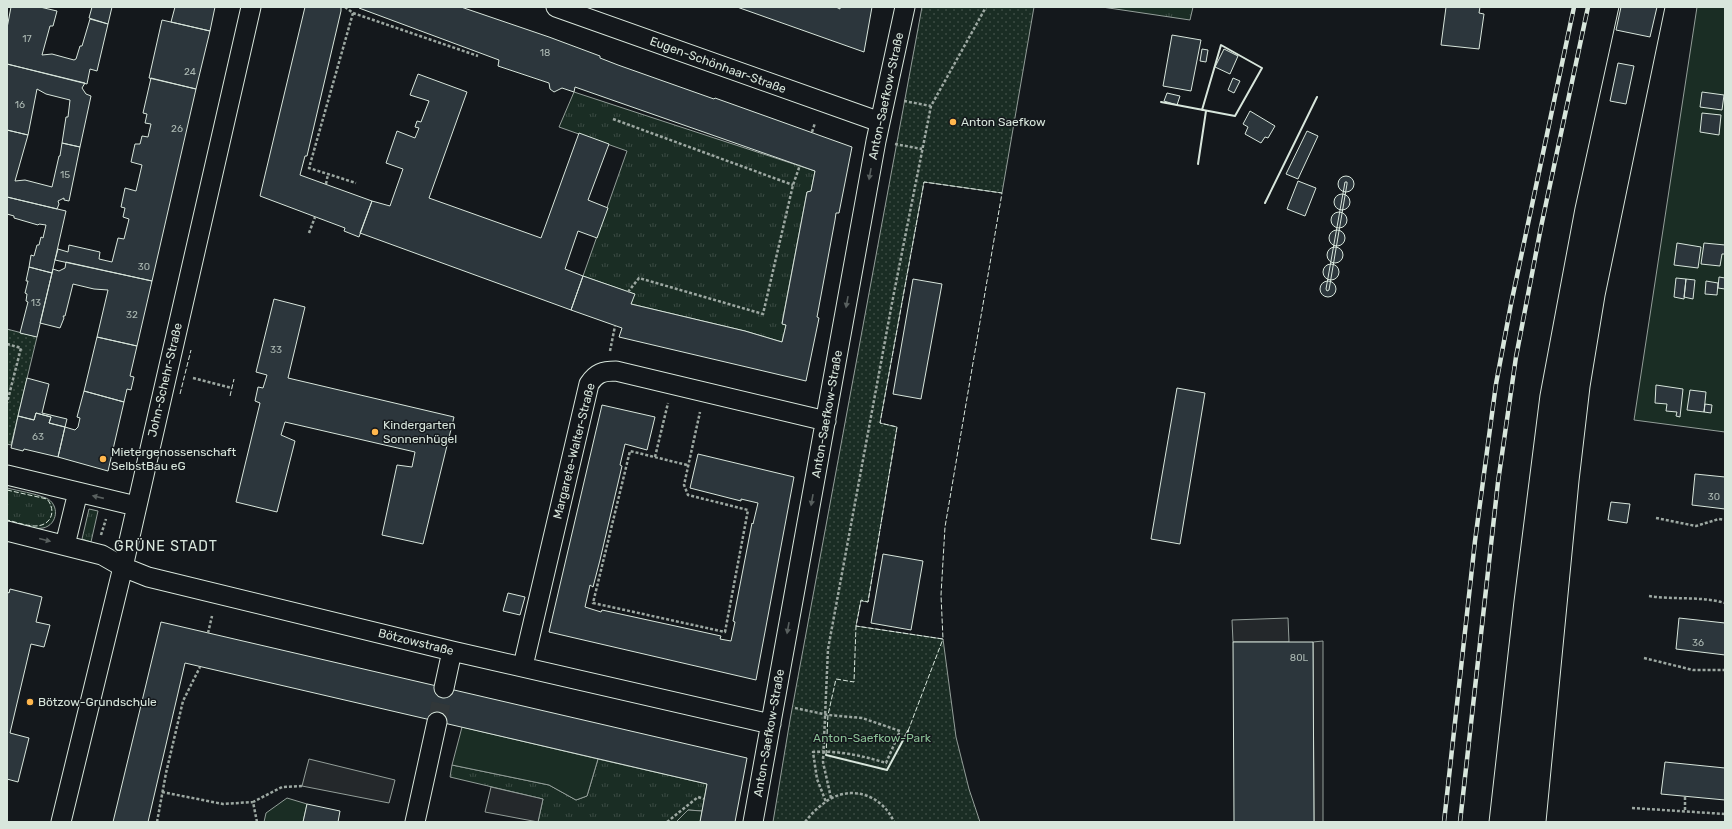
<svg xmlns="http://www.w3.org/2000/svg" width="1732" height="829" font-family="Rubik,sans-serif">
	<style>
		.grass { fill: url(#grass-tufts); stroke: #939e99 }
		.park { fill: url(#park-dots); stroke: #939e99 }
		.garden { fill: #1a2d24; stroke: #939e99 }
		.parking { fill: #24282b; stroke: #939e99 }
		.building { fill: #2c363c; stroke: #d8e6dc }
		.lines { fill: none; stroke-linecap: round; stroke-linejoin: round }
		.minor-tunnel { stroke: #313739; stroke-width: 19; stroke-dasharray: 19 10; stroke-linecap: butt }
		.minor-casing { stroke: #d8e6dc; stroke-width: 21 }
		.path { stroke: #9da8a2; stroke-width: 2.5; stroke-dasharray: 3 2; stroke-linecap: butt }
		.minor { stroke: #14181c; stroke-width: 19 }
		.tram { stroke: #d8e6dc; stroke-width: 1 }
		.rail-casing { stroke: #d8e6dc; stroke-width: 4.5 }
		.rail { stroke: #14181c; stroke-width: 3; stroke-dasharray: 9; stroke-linecap: butt }
		.fence { stroke: #d8e6dc; stroke-width: 1; stroke-dasharray: 5 2; stroke-linecap: butt }
		.wall { stroke: #d8e6dc; stroke-width: 2 }
		.oneway { fill: #59605f }
		.poi-dot { fill: #ffb74d; stroke: #14181c; stroke-width: 1.5 }
		.labels { text-anchor: middle; stroke-width: 3; stroke-linejoin: round; paint-order: stroke }
		.number-label { font-size: 10px; fill: #adbab4 }
		.street-label { font-size: 12px; fill: #d8e6dc; stroke: #14181c }
		.poi-label { font-size: 12px; fill: #d8e6dc; stroke: #14181c; text-anchor: start }
		.park-label { font-size: 12px; fill: #8ac095; stroke: #14181c }
		.quarter-label { font-size: 14px; letter-spacing: 1px; fill: #d8e6dc; stroke: #14181c }
	</style>
	<defs>
		<pattern id="grass-tufts" width="24" height="20" patternUnits="userSpaceOnUse"><rect width="24" height="20" fill="#1a2d24"/><path d="M3 7l-1-3M5 7V3M7 7l1-3M15 17l-1-3M17 17v-4M19 17l1-3" fill="none" stroke="#3b4b43"/></pattern>
		<pattern id="park-dots" width="8" height="8" patternUnits="userSpaceOnUse"><rect width="8" height="8" fill="#1a2d24"/><path d="M2 2h.1M6 6h.1" fill="none" stroke="#3b4b43" stroke-width="1.8" stroke-linecap="round"/></pattern>
	</defs>
	<rect width="100%" height="100%" fill="#14181c"/>
	<!-- grass -->
	<path class="grass" d="M1102,7h91l-3,13z
		M574,92l241,79 -4,20 -4,1 -25,131 4,2 -4,17 -37,-11 -114,-27 3,-10 -51,-18 44,-125 -68,-24z
		M7,488c12,3 27,5 39,10 14,6 12,27 -3,30 -11,2 -25,-4 -36,-6z
		M89,509l9,2 -7,31 -9,-3z
		M598,759l109,25 -5,27 -14,-1 -12,12h-138l5,-23 -93,-22 2,-12 97,20 27,15 11,-4z"/>
	<!-- park -->
	<path class="park" d="M922,7h112l-32,186 -78,-11 -44,241 17,4 -29,175 -7,-1 -5,25 87,13 13,98 13,52 11,33h-207l17,-102z
		M7,329l30,8 -26,108 -4,-1z"/>
	<!-- garden -->
	<path class="garden" d="M1697,7h28v425l-91,-12z
		M462,727l136,32 -11,37 -11,4 -27,-15 -97,-20z
		M287,798l20,6 -4,18h-39l2,-9z
		M688,810l14,1 -2,11h-24z"/>
	<!-- parking -->
	<path class="parking" d="M1288,618l1,24h-56l-1,-22z
		M1323,641v181h-9l-1,-180z
		M309,759l86,21 -6,23 -87,-17z
		M491,787l52,12 -5,23 -53,-10z"/>
	<!-- building -->
	<path class="building" d="M11,7h29l17,4 -4,15h-3l-8,29 10,-1 22,6 2,-1 4,-13h2l8,-27 18,5 -11,47 -7,-2 -3,15 -80,-20v-36z
		M92,7h20l-4,17 -19,-6z
		M175,7h40l-5,24 -39,-9z
		M305,7h36v4l-34,145h-2l-5,19 72,26 -13,36 -15,-6 1,-3 -85,-32z
		M359,7h102l88,30 51,19v2l18,7 96,34 1,-1 137,49 -13,66h-3l-1,7 -18,97 2,1 -13,63 -187,-44 3,-9 -51,-18 12,-34 52,18 -4,10 114,27 37,11 4,-17 -4,-1 25,-132 4,-1 4,-20 -240,-84 -1,5 -12,-4 -8,4 -4,-3 -1,-6 -51,-17 1,-6 -140,-52z
		M737,7h99l4,2v-2h32l-8,45z
		M1446,7h34l-1,6 5,1 -5,35 -38,-4z
		M1621,7h36l-7,30 -34,-7z
		M162,20l48,11 -14,58 -47,-11z
		M1172,35l29,5 -10,51 -28,-5z
		M1202,49l6,1 -2,12 -6,-1z
		M1224,49l14,7 -8,18 -15,-7z
		M1618,63l16,3 -8,38 -16,-3z
		M7,64l78,19 -3,5 4,6 5,2 -11,51 -18,-4 4,-26h2l2,-17 -24,-6 -9,-5 -9,46 -21,-5z
		M418,74l49,18 -38,106 112,40 38,-105 30,11 -21,56 20,8 -11,30 -19,-7 -13,38 18,7 -12,34 -211,-77 12,-32 18,5 13,-37 -17,-6 11,-32 18,7 4,-10 -4,-1 2,-6 4,1 8,-21 -19,-6z
		M151,78l45,11 -44,192 -97,-21 3,-11 10,3 1,-7 31,7 -1,7 13,3 6,-24 6,1 5,-20 -6,-2 2,-9 -4,-1 4,-19 11,3 6,-26 -11,-3 4,-18h5l2,-8 6,1 3,-13 -6,-1 2,-9 -4,-1z
		M1233,78l7,3 -6,12 -6,-3z
		M1702,92l22,3 -2,15 -22,-3z
		M1167,93l13,3 -3,9 -13,-4z
		M1250,111l25,15 -7,12 -3,-1 -4,6 -16,-9 3,-7 -5,-3z
		M1702,113l19,2 -2,20 -19,-3z
		M7,130l21,5 -13,46 10,-1 27,7 7,-31h1l2,-13 18,4 -11,54 -5,-1v-2l-6,3 1,3 -2,5 -50,-12z
		M1307,131l11,5 -20,43 -12,-5z
		M1338 184a8 8 0 1 1 16 0a8 8 0 1 1-16 0Z
		M1298,181l18,7 -11,28 -18,-7z
		M1345,182h2v2l-18,106 -2,1 -1,-2z
		M1334 202a8 8 0 1 1 16 0a8 8 0 1 1-16 0Z
		M7,197l59,14 -14,62 -23,-6 2,-12 3,1 3,-11h2l2,-8 2,1 3,-13 -7,-1 -1,1 -24,-7v-2l-7,-2z
		M1331 220a8 8 0 1 1 16 0a8 8 0 1 1-16 0Z
		M1329 238a8 8 0 1 1 16 0a8 8 0 1 1-16 0Z
		M1677,243l24,4 -3,21 -24,-3z
		M1704,243l21,2v9h-3l-2,12 -19,-2z
		M1327 255a8 8 0 1 1 16 0a8 8 0 1 1-16 0Z
		M66,262l86,19 -15,65 -40,-9 11,-47 -14,-1 -21,-5 -8,32h-2l1,2 -4,10 -20,-5 13,-54 6,2 6,-3z
		M1323 272a8 8 0 1 1 16 0a8 8 0 1 1-16 0Z
		M29,267l23,6 -15,64 -17,-4 8,-31 -2,-1 1,-7 -2,-1 3,-12h-2z
		M1719,277l6,1v11l-7,-1z
		M1676,278l10,1 -2,20 -10,-2z
		M913,279l29,5 -21,115 -28,-5z
		M1686,279l9,1 -2,19 -9,-2z
		M1706,281l12,2 -1,12 -12,-1z
		M1320 289a8 8 0 1 1 16 0a8 8 0 1 1-16 0Z
		M274,299l31,8 -17,71 166,39 -31,127 -41,-9 15,-70 15,2 3,-15 -130,-30 -4,13 14,6 -18,71 -41,-10 24,-99 -5,-2 3,-14 5,1 4,-13 -11,-3z
		M97,337l40,9 -7,30 4,1 -3,13 -4,-1 -3,13 -40,-11z
		M27,378l22,6 -7,29 25,6 -2,8 -16,-4 2,-6 -15,-4 -2,7 -16,-4z
		M1656,385l27,4 -3,28 -4,-1 1,-4 -11,-1 1,-7 -12,-1z
		M1177,388l28,5 -25,151 -29,-5z
		M1690,390l16,2 -2,20 -17,-2z
		M84,391l40,11 -16,69 -50,-14 7,-30 10,3 3,-3 2,-9 -3,-1z
		M1705,404l7,1 -1,8 -7,-1z
		M602,405l53,12 -8,33 -22,-6 -5,21 2,1 -22,94 -7,27 -3,-2 -5,22 16,5 1,-2 119,26 -1,3 11,2 4,-19 -2,-1 19,-98 1,1 5,-21 -17,-4v2l-51,-13 8,-34 96,23 -38,203 -207,-48z
		M36,413l15,4 -2,6 16,4 -7,30 -34,-8 -1,2 -12,-3 7,-32 16,4z
		M1695,474l30,3v32l-33,-4z
		M1611,502l19,2 -3,19 -19,-3z
		M883,554l40,7 -12,69 -40,-7z
		M10,589l32,8 -6,25 14,3 -6,22 -13,-3 -21,89 19,5 -11,44 -11,-3v-187l2,1z
		M508,593l17,4 -5,18 -17,-4z
		M1679,618l46,5v32l-49,-6z
		M161,622l586,136 -12,64h-35l7,-38 -522,-121 -37,159h-35z
		M1233,642h80l1,180h-80z
		M1665,762l60,6v32l-64,-6z
		M307,804l33,7 -2,11h-35z"/>
	<g class="lines">
		<!-- minor-tunnel -->
		<path class="minor-tunnel" d="M437,722l7,-34"/>
		<!-- minor casing -->
		<g class="minor-casing">
			<path id="minor" d="M556,7l324,115
				M7,475l129,31
				M7,531l95,24 21,12 25,10 304,74 319,73
				M65,545l13,-53
				M523,666l66,-282c7,-11 14,-13 27,-13l210,50
				M444,688l8,-37
				M61,822l62,-255 128,-560
				M415,822l22,-100
				M753,822l123,-681 29,-134"/>
		</g>
		<!-- path -->
		<path class="path" d="M345,7l8,6 -44,155 47,15
			M353,13l125,43
			M904,101l27,5
			M613,119l180,66
			M812,132l3,-9
			M895,144l27,5
			M326,184l2,-10
			M309,233l6,-16
			M628,292l11,-14 124,36 30,-129 7,-20
			M7,344l14,4 -14,55
			M610,351l5,-25
			M193,378l39,10
			M655,457l13,-54
			M687,465l-57,-14 -37,152 132,29 23,-122 -60,-15 -4,-10 16,-73
			M1656,518l40,8 23,-7 6,1
			M101,535l5,-16
			M1649,596c25,4 52,0 76,7
			M208,633l4,-17
			M1644,658l49,12h32
			M795,708l33,7 34,3 38,13 -14,32c-22,-7 -49,-13 -73,-11l4,27 9,23
			M162,792l61,12 30,-2
			M831,798l-8,-36 5,-113 64,-346 39,-197 55,-99
			M1632,808l93,6
			M1685,810v-14
			M157,822l9,-49 17,-72 17,-34
			M257,822l-4,-20 29,-15 20,-1
			M667,822l31,-25 6,2
			M805,822c7,-9 15,-17 25,-23 25,-14 53,-2 64,23"/>
		<!-- minor -->
		<use href="#minor" class="minor"/>
		<!-- tram -->
		<path class="tram" d="M1489,822l25,-221 26,-206 35,-187 44,-201
			M1546,822l33,-341 11,-94 15,-91 60,-289"/>
		<!-- rail casing -->
		<g class="rail-casing">
			<path id="rail" d="M1444,822l31,-281 21,-157 15,-80 63,-297
				M1460,822l38,-340 18,-125 25,-130 47,-220"/>
		</g>
		<!-- rail -->
		<use href="#rail" class="rail"/>
		<!-- fence -->
		<path class="fence" d="M180,394l11,-44
			M230,396l4,-17
			M7,490l40,9c10,12 4,27 -12,27 -9,0 -19,-4 -28,-6
			M908,731l35,-92
			M826,755l2,-40 8,-36 18,3 2,-56 5,-26 7,2 29,-175 -17,-4 44,-241 78,11 -57,334 -4,68 2,44 -87,-13"/>
		<!-- wall -->
		<path class="wall" d="M1161,102l74,14 27,-48 -41,-23 -19,65
			M1198,164l8,-53
			M1265,203l52,-106
			M826,755l61,15 21,-39"/>
	</g>
	<!-- one-way arrows -->
	<defs><path id="oneway-solid" d="M-6-.8H1V-3.2L6.5 0L1 3.2V.8H-6Z"/></defs>
	<g class="oneway">
		<use href="#oneway-solid" transform="translate(870 174) rotate(100)"/>
		<use href="#oneway-solid" transform="translate(847 302) rotate(100)"/>
		<use href="#oneway-solid" transform="translate(98 497) rotate(-167)"/>
		<use href="#oneway-solid" transform="translate(812 500) rotate(100)"/>
		<use href="#oneway-solid" transform="translate(45 540) rotate(14)"/>
		<use href="#oneway-solid" transform="translate(788 628) rotate(100)"/>
	</g>
	<!-- markers -->
	<g class="poi-dot">
		<circle cx="953" cy="122" r="4"/>
		<circle cx="375" cy="432" r="4"/>
		<circle cx="103" cy="459" r="4"/>
		<circle cx="30" cy="702" r="4"/>
	</g>
	<g class="labels">
		<!-- number labels -->
		<g class="number-label">
			<text x="27" y="42">17</text>
			<text x="545" y="56">18</text>
			<text x="190" y="75">24</text>
			<text x="20" y="108">16</text>
			<text x="177" y="132">26</text>
			<text x="65" y="178">15</text>
			<text x="144" y="270">30</text>
			<text x="36" y="306">13</text>
			<text x="132" y="318">32</text>
			<text x="276" y="353">33</text>
			<text x="38" y="440">63</text>
			<text x="1714" y="500">30</text>
			<text x="1698" y="646">36</text>
			<text x="1299" y="661">80L</text>
		</g>
		<!-- street labels -->
		<g class="street-label">
			<text transform="translate(718 65) rotate(20)" y="4">Eugen-Schönhaar-Straße</text>
			<text transform="translate(886 96) rotate(-78)" y="4">Anton-Saefkow-Straße</text>
			<text transform="translate(165 380) rotate(-77)" y="4">John-Schehr-Straße</text>
			<text transform="translate(827 414) rotate(-80)" y="4">Anton-Saefkow-Straße</text>
			<text transform="translate(574 451) rotate(-76)" y="4">Margarete-Walter-Straße</text>
			<text transform="translate(416 642) rotate(14)" y="4">Bötzowstraße</text>
			<text transform="translate(769 733) rotate(-80)" y="4">Anton-Saefkow-Straße</text>
		</g>
		<!-- poi labels -->
		<g class="poi-label">
			<text x="961" y="126">Anton Saefkow</text>
			<text x="383" y="429">Kindergarten<tspan x="383" dy="14">Sonnenhügel</tspan></text>
			<text x="111" y="456">Mietergenossenschaft<tspan x="111" dy="14">SelbstBau eG</tspan></text>
			<text x="38" y="706">Bötzow-Grundschule</text>
		</g>
		<!-- park labels -->
		<g class="park-label">
			<text x="872" y="742">Anton-Saefkow-Park</text>
		</g>
		<!-- quarter labels -->
		<g class="quarter-label">
			<text x="166" y="551">GRÜNE STADT</text>
		</g>
	</g>
	<!-- border -->
	<rect width="1732" height="829" fill="none" stroke="#d8e6dc" stroke-width="16"/>
</svg>
